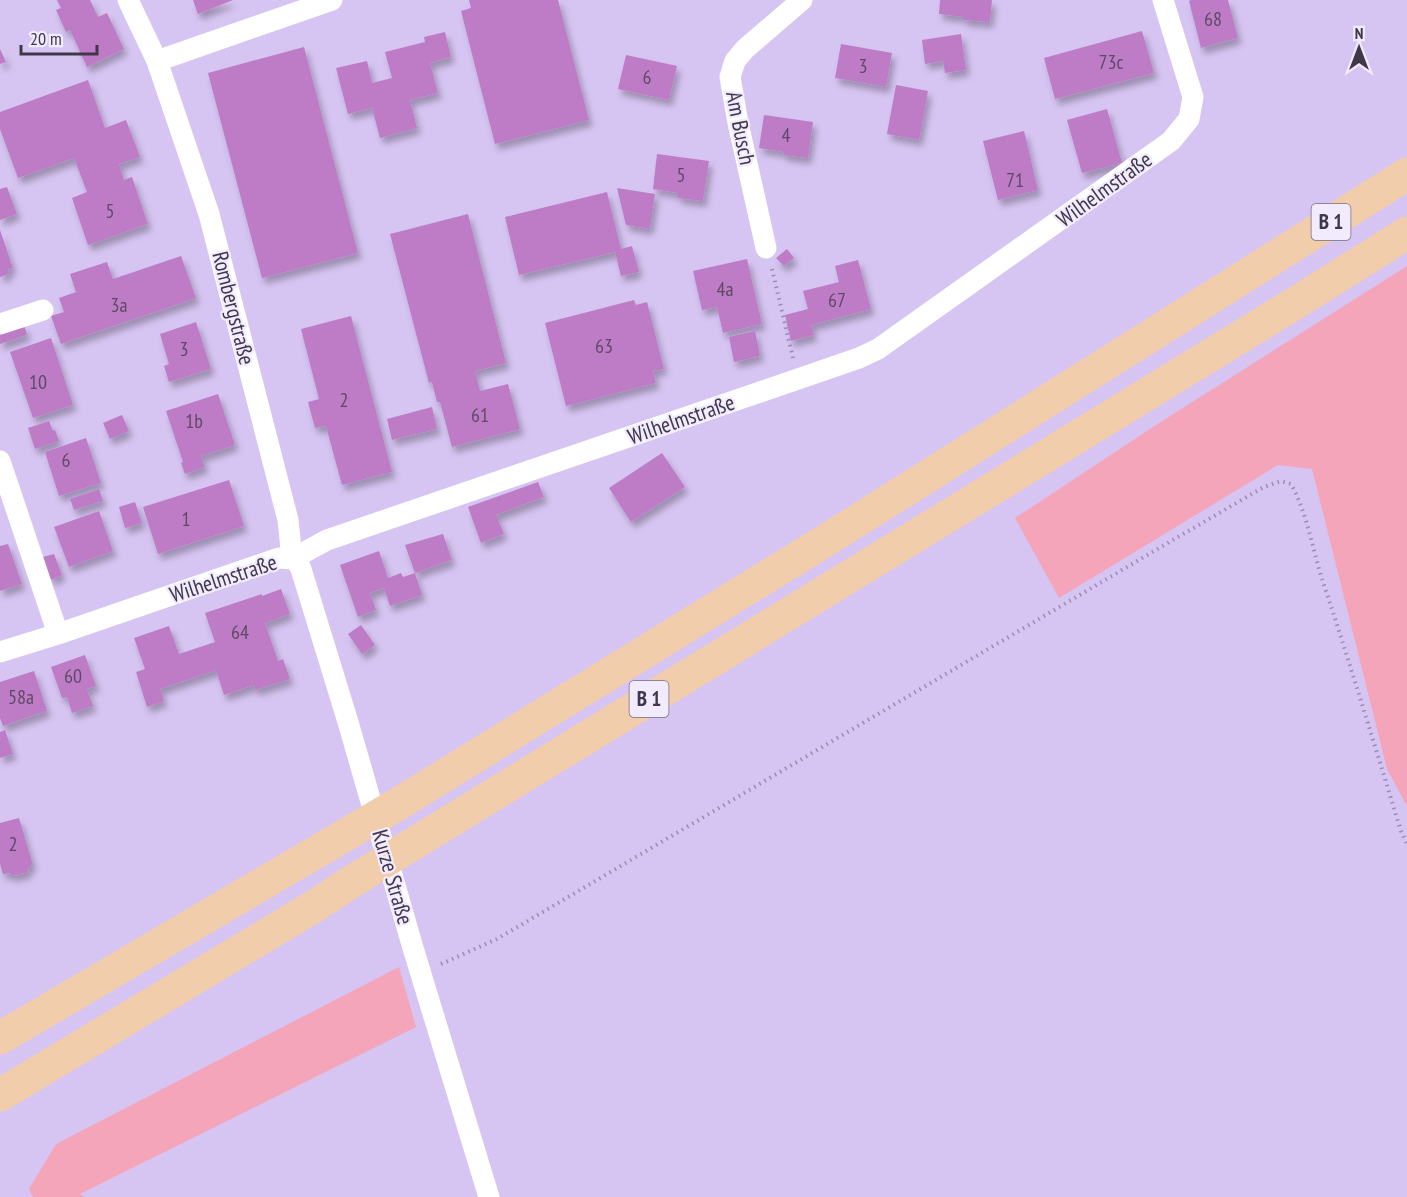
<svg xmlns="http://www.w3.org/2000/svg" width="1407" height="1197" font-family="'PT Sans Narrow',sans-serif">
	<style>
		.green { fill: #f5a5b9 }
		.building { fill: #bd7cc5; filter: url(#shadow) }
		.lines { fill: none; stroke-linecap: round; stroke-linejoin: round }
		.path { stroke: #9b8db0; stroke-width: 4; stroke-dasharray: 1.5 4.5; stroke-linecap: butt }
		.street { stroke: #fff; stroke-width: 21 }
		.highway { stroke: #f2cdac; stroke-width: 33 }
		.labels { text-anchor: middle; stroke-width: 4.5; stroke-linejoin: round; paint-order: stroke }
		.number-label { font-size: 20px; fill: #5f4969 }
		.shield { fill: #f2ebfe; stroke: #756e80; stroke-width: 1.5 }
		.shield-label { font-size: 21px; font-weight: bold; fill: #40384a }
		.street-label { font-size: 22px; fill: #40384a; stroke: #f2ebfe }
	</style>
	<defs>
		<filter id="shadow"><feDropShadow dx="3.5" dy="6" stdDeviation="3" flood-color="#0004"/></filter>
	</defs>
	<rect width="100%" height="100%" fill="#d6c4f2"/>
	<!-- green -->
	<path class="green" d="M1407,266v540l-20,-37 -75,-300 -34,-4 -219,133 -44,-80 141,-93z
		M399,967l17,60 -336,167 4,3h-51l-4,-8 27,-45z"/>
	<!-- building -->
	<path class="building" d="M57,0h33l8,17 9,-4 17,36 -37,18 -17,-37 -4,2 -10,-22 5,-2z
		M193,0h40l-35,14z
		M469,0h89l31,120 -94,24 -34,-133 10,-3z
		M940,0h52l-2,22 -26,-2v-3l-25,-3z
		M1191,0h37l10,38 -37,10 -12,-47z
		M1142,31l12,42 -99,26 -11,-41z
		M445,32l6,25 -21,6 8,30 -28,7 7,28 -37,10 -8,-30 -24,6 -12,-46 31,-7 5,22 20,-5 -7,-26 40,-10 -1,-5z
		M961,34l5,36 -21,3 -2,-12 -18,3 -3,-24z
		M841,44l51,9 -6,34 -51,-9z
		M304,47l54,206 -96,25 -54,-205z
		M0,49l6,13 -6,2z
		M626,55l51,11 -8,34 -51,-11z
		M88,80l17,48 21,-8 14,37 -21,7 5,16 8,-3 16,47 -60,21 -16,-47 15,-6 -13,-34 -56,20 -18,-49v-17z
		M896,85l32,6 -9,49 -32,-6z
		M1107,109l15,54 -40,10 -15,-53z
		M764,115l49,7 -5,36 -25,-3 1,-3 -25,-4z
		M1024,131l14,59 -40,10 -15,-59z
		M657,154l52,7 -6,40 -25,-3v-5l-25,-4z
		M7,187l10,27 -17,6v-31z
		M617,188l38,6 -5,35 -24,-4z
		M607,192l14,57 11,-3 7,26 -18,4 -6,-24 -96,23 -14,-58z
		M468,214l38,149 -31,8 5,20 28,-7 12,45 -68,18 -12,-45h-3l-5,-20 -3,1 -39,-149z
		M0,230l13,38 -5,1 1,5 -9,3z
		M787,249l7,9 -10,8 -8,-8z
		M181,256l15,42 -135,46 -10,-28 13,-4 -5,-14 17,-6 -6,-18 37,-12 6,17z
		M747,259l15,65 -39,9 -6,-26 -15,3 -9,-39z
		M858,260l13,49 -60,16 3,10 -23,6 -6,-26 23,-6 -5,-18 36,-9 -4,-16z
		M634,300l2,5 11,-3 17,67 -11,2 3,12 -90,23 -21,-83z
		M351,316l41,156 -50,13 -16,-59 -11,2 -7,-26 11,-3 -18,-70z
		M196,322l15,47 -42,13 -5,-16 5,-2 -9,-30z
		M24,325l3,10 -27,9v-11z
		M755,331l5,25 -26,6 -5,-25z
		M51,338l22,67 -40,13 -23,-66z
		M218,394l17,51 -34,11 4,11 -20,7 -4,-11 2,-1 -17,-51z
		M432,407l5,22 -45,11 -5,-21z
		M122,415l7,16 -19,8 -7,-16z
		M49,421l4,10 2,-1 4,11 -24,8 -7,-21z
		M86,438l15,45 -42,13 -14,-44z
		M662,453l23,34 -54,35 -22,-34z
		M229,480l15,46 -86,28 -15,-47z
		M538,482l6,15 -48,18 8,19 -23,9 -13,-36z
		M99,489l4,12 -29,9 -4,-11z
		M135,502l7,21 -17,5 -6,-21z
		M99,511l14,40 -44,16 -15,-40z
		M443,534l9,26 -37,13 -10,-28z
		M8,544l14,40 -22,7v-45z
		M379,551l9,27 13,-5 2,4 12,-4 7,22 -32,11 -6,-18 -14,5 6,17 -18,7 -18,-52z
		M54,554l8,21 -11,5 -8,-23z
		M281,589l9,25 -25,9 13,38 5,-2 7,20 -35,11 -1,-5 -30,10 -8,-25 -56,19 4,12 -17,6 -11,-35 9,-3 -11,-31 35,-12 10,28 36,-12 -10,-29 57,-19v2z
		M361,625l14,20 -13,9 -14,-20z
		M85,655l11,31 -9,3 6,17 -21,7 -5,-16 -5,1 -11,-31z
		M34,671l13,40 -44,15 -3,-8v-36z
		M5,730l8,24 -13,4v-26z
		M19,818l14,47 -4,1 -1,6 -15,4 -4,-3 -6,1 -3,-10v-41z"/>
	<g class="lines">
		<!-- path -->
		<path class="path" d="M772,269l21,89
			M441,964l56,-25 686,-405 81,-47 17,-6 10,3c16,29 21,63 31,95 28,84 53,168 79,252l6,13"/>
		<!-- street -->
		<path class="street" d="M128,0l29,61
			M766,248l-28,-125 -8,-46 5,-16 10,-12 57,-49
			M0,324l43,-14
			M0,461l58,173
			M292,559l-4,-39 -79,-306 -52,-153 175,-61
			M292,559l6,4 3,6 47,153 65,226 76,249
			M0,652l58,-18 221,-76 13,1 35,-19 471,-161 61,-21 19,-9 293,-208 18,-22 4,-22 -30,-97"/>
		<!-- highway -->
		<path class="highway" d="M0,1038l398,-234 430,-265 579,-365
			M0,1095l313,-188 38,-25 946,-580 110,-69"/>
	</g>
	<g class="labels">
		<!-- number labels -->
		<g class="number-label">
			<text x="1213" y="26">68</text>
			<text x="1111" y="69">73c</text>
			<text x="863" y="73">3</text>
			<text x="647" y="84">6</text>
			<text x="786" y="142">4</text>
			<text x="681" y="182">5</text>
			<text x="1015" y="187">71</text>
			<text x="110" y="218">5</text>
			<text x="725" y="296">4a</text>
			<text x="837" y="307">67</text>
			<text x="119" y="312">3a</text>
			<text x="604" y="353">63</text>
			<text x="184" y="356">3</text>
			<text x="38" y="389">10</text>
			<text x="344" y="407">2</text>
			<text x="480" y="422">61</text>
			<text x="194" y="428">1b</text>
			<text x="66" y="467">6</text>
			<text x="186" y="526">1</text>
			<text x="240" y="639">64</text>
			<text x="73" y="683">60</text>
			<text x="21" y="704">58a</text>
			<text x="13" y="851">2</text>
		</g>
		<!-- shield labels -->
		<g class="shield">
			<rect x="1311.5" y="204" width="39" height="36" rx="4.5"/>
			<rect x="629.5" y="681" width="39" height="36" rx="4.5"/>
		</g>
		<g class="shield-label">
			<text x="1331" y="229">B 1</text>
			<text x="649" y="706">B 1</text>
		</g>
		<!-- street labels -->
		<g class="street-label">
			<text transform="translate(741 128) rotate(79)" y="8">Am Busch</text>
			<text transform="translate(1104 189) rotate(-36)" y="8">Wilhelmstraße</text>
			<text transform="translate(234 308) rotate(76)" y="8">Rombergstraße</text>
			<text transform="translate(681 419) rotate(-19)" y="8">Wilhelmstraße</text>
			<text transform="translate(223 578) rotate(-18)" y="8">Wilhelmstraße</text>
			<text transform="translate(393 877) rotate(74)" y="8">Kurze Straße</text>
		</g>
	</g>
	<!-- north arrow -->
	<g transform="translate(1359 48)" stroke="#f2ebfe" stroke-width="4.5" paint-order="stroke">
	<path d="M0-4.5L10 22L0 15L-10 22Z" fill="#40384a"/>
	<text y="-9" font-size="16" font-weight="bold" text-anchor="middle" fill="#40384a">N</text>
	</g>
	<!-- scale -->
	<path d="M21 45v9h76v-9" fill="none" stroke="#40384a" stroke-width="3"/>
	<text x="30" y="45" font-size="18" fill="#40384a" stroke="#f2ebfe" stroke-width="4.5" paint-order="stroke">20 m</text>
</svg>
